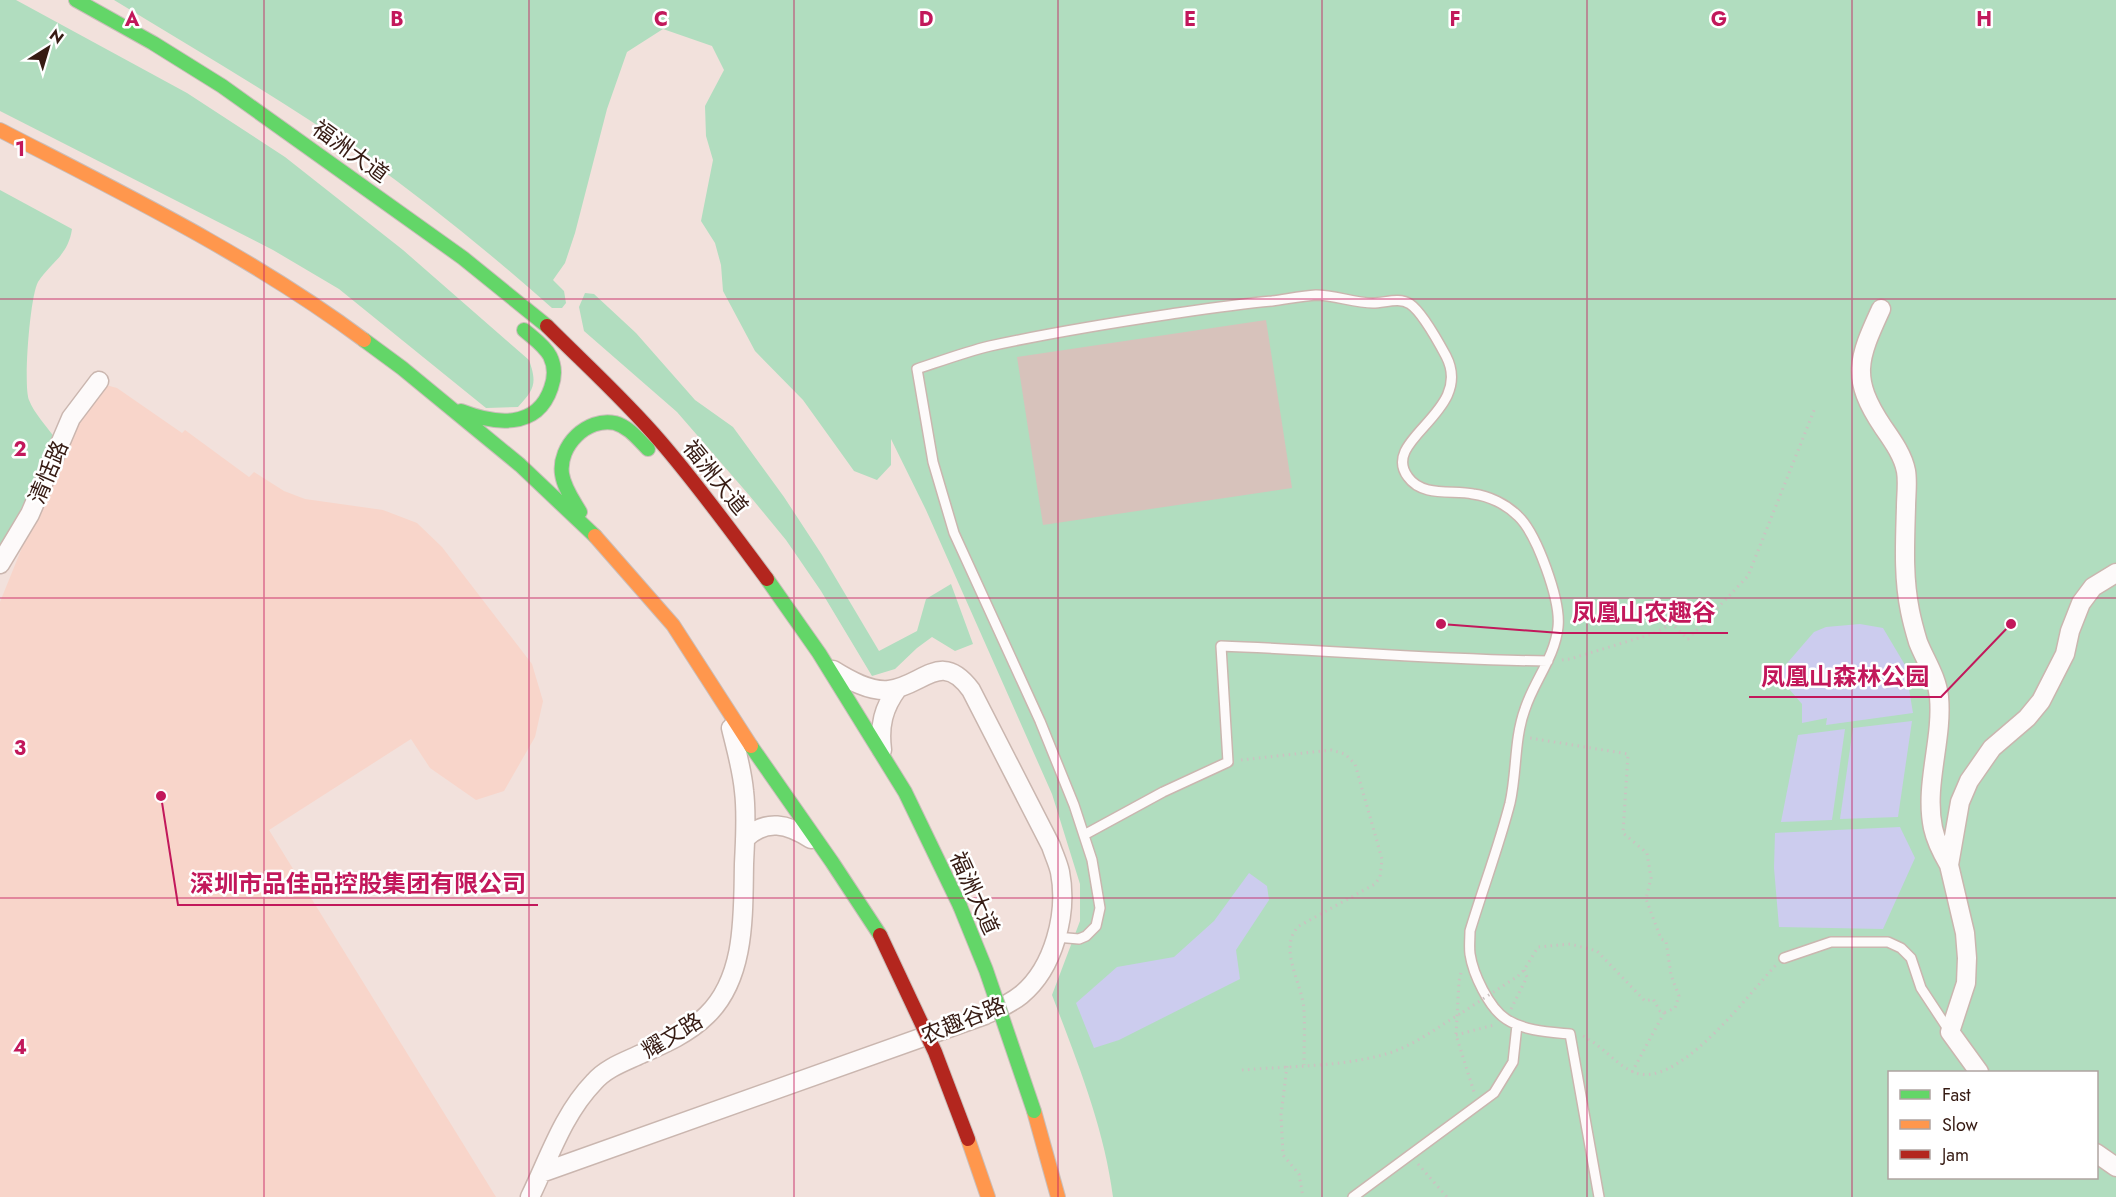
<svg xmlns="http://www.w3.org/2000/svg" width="2116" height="1197" font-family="Jost,'Noto Sans SC',sans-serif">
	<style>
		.built { fill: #f8d5ca }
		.green { fill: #b1ddbf; fill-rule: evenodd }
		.water { fill: #cce }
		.building { fill: #d7c2bb }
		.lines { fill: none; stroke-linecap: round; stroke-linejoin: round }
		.lane-casing { stroke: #cab6af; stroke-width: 12 }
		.street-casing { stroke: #cab6af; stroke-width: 21 }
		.fast-casing { stroke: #cabeba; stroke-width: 16 }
		.slow-casing { stroke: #cabeba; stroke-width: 16 }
		.jam-casing { stroke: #cabeba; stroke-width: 16 }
		.path { stroke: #cbc2c1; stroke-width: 3; stroke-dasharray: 1.5 4.5; stroke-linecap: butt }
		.lane { stroke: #fdfafa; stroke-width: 9 }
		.street { stroke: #fdfafa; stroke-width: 18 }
		.fast { stroke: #63d668; stroke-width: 14 }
		.slow { stroke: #ff974d; stroke-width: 14 }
		.jam { stroke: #b3261e; stroke-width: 14 }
		.fast-bridge-casing { stroke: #cabeba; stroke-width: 16; stroke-linecap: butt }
		.jam-bridge-casing { stroke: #cabeba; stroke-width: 16; stroke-linecap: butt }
		.path-bridge { stroke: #cbc2c1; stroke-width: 3; stroke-dasharray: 1.5 4.5; stroke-linecap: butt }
		.fast-bridge { stroke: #63d668; stroke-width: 14 }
		.jam-bridge { stroke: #b3261e; stroke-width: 14 }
		.grid { fill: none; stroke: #c2185b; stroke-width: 1.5; stroke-opacity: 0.55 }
		.labels { text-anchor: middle; stroke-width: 5; stroke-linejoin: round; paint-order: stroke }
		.street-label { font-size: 22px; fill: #361b13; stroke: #fff }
		.grid-label { font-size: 20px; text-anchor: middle; font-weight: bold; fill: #c2185b; stroke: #fff; stroke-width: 5; stroke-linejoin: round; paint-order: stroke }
		.leader { fill: none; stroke: #c2185b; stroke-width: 2 }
		.callout-dot { fill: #c2185b; stroke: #fff; stroke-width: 2 }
		.callout-label { font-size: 24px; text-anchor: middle; font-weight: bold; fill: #c2185b; stroke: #fff; stroke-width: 5; stroke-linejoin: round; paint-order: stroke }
	</style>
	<rect width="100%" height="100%" fill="#f2e1dc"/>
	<!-- built -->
	<path class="built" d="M106,385l11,3 65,45 3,-3 64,47 5,-5 30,19 21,8 78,11 34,13 25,24 90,117 11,37 -8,36 -31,54 -28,9 -46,-32 -19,-29 -142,91 227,367h-496v-595l74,-183z"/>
	<!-- green -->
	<path class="green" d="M0,0h16l171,93 98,64 118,93 126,110c8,23 6,29 -11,47l-32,1 -147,-119 -66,-39 -273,-139z
		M114,0h2002v1197h-1003c-9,-70 -36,-136 -61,-202l28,-74v-37l-28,-90 -126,-284 -35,-71v26l-14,15 -23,-9 -51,-71 -48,-49 -32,-60 -2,-26 -6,-22 -14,-22 12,-61 -7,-24 -1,-30 19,-36 -12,-24 -49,-17 -36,23 -20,57 -32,124 -10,30 -12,17 11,11 2,12 -4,5h-10c-60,-53 -122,-104 -188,-151 -80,-56 -166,-106 -250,-157zM1890,1072h206v106h-206z
		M0,190l72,39c-4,27 -21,33 -34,53 -8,14 -15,104 -9,118 5,13 18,27 26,38l-32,73 -23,40z
		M585,293l9,1 42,39 59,67 38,27 51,70 38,58 57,96 38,-20 9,-32 25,-15 22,60 -18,7 -23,-14 -15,11 -22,21 -23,7 -51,-85 -35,-51 -37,-45 -72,-83 -93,-81 -5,-24z"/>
	<!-- water -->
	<path class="water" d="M1860,624l23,4 22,37 8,48 -87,12 1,-7 -25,5v-19l-25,-29 37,-43 12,-5z
		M1912,721l-14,96 -58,2 13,-91z
		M1845,729l-13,91 -51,2 17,-87z
		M1900,827l15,31 -32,71 -104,-2 -5,-59 1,-35z
		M1249,873l18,13 2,14 -33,50 4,29 -121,61 -25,8 -18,-45 41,-36 57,-10 40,-36z"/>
	<!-- building -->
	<path class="building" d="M1266,320l26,168 -249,37 -26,-168z"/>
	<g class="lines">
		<!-- lane casing -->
		<g class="lane-casing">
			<path id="lane" d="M1084,835l79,-43 65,-30 -7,-116c109,4 218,14 327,15
				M1056,937l23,2 7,-3 10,-10 4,-18 -8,-48 -18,-55 -34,-84 -86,-188 -21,-71 -16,-93c24,-8 48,-17 73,-23 59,-13 121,-23 181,-32 34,-5 67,-10 101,-13 15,-2 30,-5 44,-6 19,0 38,8 57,8 12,0 26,-6 37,1 12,8 29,39 36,52 29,56 -67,83 -38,121 14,20 44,13 65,17 16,2 33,10 45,22 19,18 43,85 40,111 -3,30 -24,54 -33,82 -11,30 -8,63 -15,94 -11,43 -27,85 -40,128 0,7 -1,16 0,23 3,20 19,54 36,65 18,12 43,13 64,15l29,163
				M1784,958l47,-16h57l13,6 10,10 10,30 29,44
				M1353,1197l141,-104 19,-31 4,-37"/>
		</g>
		<!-- street casing -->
		<g class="street-casing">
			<path id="street" d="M1881,309c-23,50 -31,69 2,118 9,13 20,28 23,44 2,11 0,25 0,36 -1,35 -3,70 4,104 2,10 5,21 8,31 7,18 19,35 21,55 4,43 -15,88 -6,131 3,14 9,25 16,37
				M0,564l30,-50 41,-96 28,-37
				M882,750c-3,-24 1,-42 16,-62
				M745,839c21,-21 43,-15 66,0
				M1979,1072l-29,-40 16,-49 1,-25 -2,-25 -16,-68 11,-63 9,-21 23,-33 35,-30 14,-17 24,-47 5,-23 11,-28 12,-16 23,-14
				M2096,1153l20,14
				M541,1173l444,-158c13,-6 25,-11 36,-20 33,-27 47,-82 39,-123 -2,-9 -6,-17 -9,-26l-80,-156c-30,-41 -48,-4 -82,0 -19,2 -40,-10 -56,-20
				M530,1197c19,-39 33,-83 64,-115 12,-14 30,-20 47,-28 23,-10 48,-21 66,-39 39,-38 36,-101 37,-151 1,-24 3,-49 0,-73 -2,-22 -8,-42 -13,-63"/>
		</g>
		<!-- fast casing -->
		<g class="fast-casing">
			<path id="fast" d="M76,0l77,43 69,43 241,172 84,68
				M364,340l38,28 118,97 75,71
				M461,411c33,13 76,19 90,-23 4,-11 4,-22 -1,-32 -6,-11 -17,-18 -26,-26
				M580,512c-7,-12 -16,-24 -18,-38 -4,-28 25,-57 53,-51 14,4 23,16 33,26
				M767,579l52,74 86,139 55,114
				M751,746l81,116 48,73"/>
		</g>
		<!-- slow casing -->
		<g class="slow-casing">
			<path id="slow" d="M0,130c124,64 251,126 364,210
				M595,536l78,89 78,121
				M1034,1111l24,86
				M968,1139l20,58"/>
		</g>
		<!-- jam casing -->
		<g class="jam-casing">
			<path id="jam" d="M547,326c38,38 78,74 113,115 38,44 72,91 107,138"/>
		</g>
		<!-- path -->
		<path class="path" d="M1562,660l8,-1 82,-25 20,-10 16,15 60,-63 67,-168
			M1241,760l90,-10 14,4 10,10 27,95 -2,18 -5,7 -76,42c-22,21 3,57 5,83 1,18 0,37 0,56
			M1461,973l-2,8 -3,54 18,57
			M1518,976l6,-6 14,-23 32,-3 27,7 48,50 8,-2 7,12 4,2 11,-5 4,-12 -8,-21 -5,-34 -5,-2 -15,-40 5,-21 -4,-25 -24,-20 5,-79 -98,-16
			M1511,1009l16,-32 -3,-7
			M1456,1035l38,-10
			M1583,1036c18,9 31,26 48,35 44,24 119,-79 145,-106
			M1287,1066l-6,49 2,40 16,19 4,23
			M1242,1070c47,-4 98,-3 144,-16 28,-8 53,-28 77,-42
			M1632,1072l32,-59
			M1418,1164l29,33"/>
		<!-- lane -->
		<use href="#lane" class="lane"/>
		<!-- street -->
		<use href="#street" class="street"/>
		<!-- fast -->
		<use href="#fast" class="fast"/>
		<!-- slow -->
		<use href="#slow" class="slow"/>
		<!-- jam -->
		<use href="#jam" class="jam"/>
		<!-- fast-bridge casing -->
		<g class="fast-bridge-casing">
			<path id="fast-bridge" d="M960,906l26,64 48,141"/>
		</g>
		<!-- jam-bridge casing -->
		<g class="jam-bridge-casing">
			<path id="jam-bridge" d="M880,935l55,117 33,87"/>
		</g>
		<!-- path-bridge -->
		<path class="path-bridge" d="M1463,1012l55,-36"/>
		<!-- fast-bridge -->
		<use href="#fast-bridge" class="fast-bridge"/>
		<!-- jam-bridge -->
		<use href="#jam-bridge" class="jam-bridge"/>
	</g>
	<!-- grid -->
	<path class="grid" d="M264,0v1197M529,0v1197M794,0v1197M1058,0v1197M1322,0v1197M1587,0v1197M1852,0v1197M0,299h2116M0,598h2116M0,898h2116"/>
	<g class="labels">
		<!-- street labels -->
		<g class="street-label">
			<text transform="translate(351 151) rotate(36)" y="8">福洲大道</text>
			<text transform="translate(48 472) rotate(-67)" y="8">清恬路</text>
			<text transform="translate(716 477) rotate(51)" y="8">福洲大道</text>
			<text transform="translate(975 893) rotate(66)" y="8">福洲大道</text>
			<text transform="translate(963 1020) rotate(-22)" y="8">农趣谷路</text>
			<text transform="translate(672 1035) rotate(-31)" y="8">耀文路</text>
		</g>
	</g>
	<g class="grid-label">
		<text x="132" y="26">A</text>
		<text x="397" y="26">B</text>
		<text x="661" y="26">C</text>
		<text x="926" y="26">D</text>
		<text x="1190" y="26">E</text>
		<text x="1455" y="26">F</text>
		<text x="1719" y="26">G</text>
		<text x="1984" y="26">H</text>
		<text x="20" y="156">1</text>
		<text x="20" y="456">2</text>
		<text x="20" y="755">3</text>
		<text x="20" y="1054">4</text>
	</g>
	<!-- callouts -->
	<path class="leader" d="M1441 624L1560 633H1728M2011 624L1941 697H1749M161 796L178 905H538"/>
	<g class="callout-dot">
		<circle cx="1441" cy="624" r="6"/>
		<circle cx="2011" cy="624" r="6"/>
		<circle cx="161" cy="796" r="6"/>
	</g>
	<g class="callout-label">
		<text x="1644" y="621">凤凰山农趣谷</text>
		<text x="1845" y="685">凤凰山森林公园</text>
		<text x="358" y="892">深圳市品佳品控股集团有限公司</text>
	</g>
	<!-- legend -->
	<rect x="1888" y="1071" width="210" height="108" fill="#ffffff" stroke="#afa4a1" stroke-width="1.5"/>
	<rect x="1900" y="1090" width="30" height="9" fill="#63d668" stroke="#afa4a1" stroke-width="1.5"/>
	<text x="1942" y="1101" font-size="18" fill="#361b13">Fast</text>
	<rect x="1900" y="1120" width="30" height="9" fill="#ff974d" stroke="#afa4a1" stroke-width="1.5"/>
	<text x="1942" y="1131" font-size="18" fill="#361b13">Slow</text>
	<rect x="1900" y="1150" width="30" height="9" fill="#b3261e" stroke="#afa4a1" stroke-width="1.5"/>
	<text x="1942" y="1161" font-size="18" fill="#361b13">Jam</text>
	<!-- north arrow -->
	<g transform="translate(48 48) rotate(37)" stroke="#ffffff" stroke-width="4.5" paint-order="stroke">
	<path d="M0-4.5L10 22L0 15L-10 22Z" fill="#361b13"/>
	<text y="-9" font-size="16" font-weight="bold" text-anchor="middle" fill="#361b13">N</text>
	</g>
</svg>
